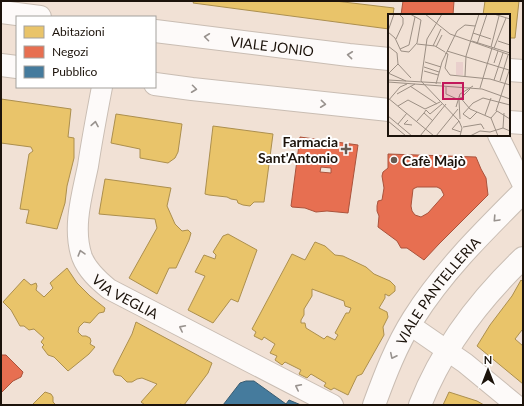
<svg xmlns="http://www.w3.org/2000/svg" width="524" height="406" font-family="Lato,sans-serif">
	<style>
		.homes { fill: #e9c46a; stroke: #ac8f4e; fill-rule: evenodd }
		.shops { fill: #e76f51; stroke: #aa533c; fill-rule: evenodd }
		.public { fill: #457b9d; stroke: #395c71 }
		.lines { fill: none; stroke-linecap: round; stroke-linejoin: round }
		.street-casing { stroke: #c9bdb3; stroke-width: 22 }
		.secondary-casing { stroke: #c9bdb3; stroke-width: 24 }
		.primary-casing { stroke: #c9bdb3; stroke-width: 24 }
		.street { stroke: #fdfaf9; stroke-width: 20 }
		.secondary { stroke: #fdfaf9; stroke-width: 22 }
		.primary { stroke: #fdfaf9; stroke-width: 22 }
		.oneway { stroke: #98928e }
		.poi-dot { fill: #675b52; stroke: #fff; stroke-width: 1.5 }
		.labels { text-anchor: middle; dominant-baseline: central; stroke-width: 4; stroke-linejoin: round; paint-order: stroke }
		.street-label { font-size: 14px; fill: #1c130b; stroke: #fff }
		.poi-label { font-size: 14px; font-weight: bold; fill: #1c130b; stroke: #fff; text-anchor: end }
		.inset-road { fill: none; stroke: #9c8f84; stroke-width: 1 }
		.view { fill: #c2185b; fill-opacity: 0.15; stroke: #c2185b; stroke-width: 2 }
		.inset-edge { fill: none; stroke: #1c130b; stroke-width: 2 }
	</style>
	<rect width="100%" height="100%" fill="#f1e1d5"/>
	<!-- homes -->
	<path class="homes" d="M194,1H335L394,8L393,15H389V29L193,3Z
		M485,1H519L515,38H509V15H483Z
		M1,99L71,109L68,137L74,138V158L67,186L65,203L57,229L26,223L29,210L20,209L29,154L33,151L31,147L1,143Z
		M116,114L182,124L178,152L175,158L168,163L140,158V149L111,143Z
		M213,126L273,134L264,202H254L250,206L243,205L238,203L237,200L231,199L227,197L209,195L205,194Z
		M105,179L171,188L167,206L175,224L182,231L188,230L191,233L189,240L176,268H169L157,294L129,278L157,228L155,219L99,214Z
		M228,234L257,250L238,302L231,299L213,323L188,310L205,276L195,272L204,255L215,259L216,255L213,252L223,236Z
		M315,242L325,246L335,255L343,256L366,267L374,274L390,281L395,286V291L389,296L385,294V298L379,308L387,312L388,317L383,327L384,335L362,374L357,376L348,395L334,388L331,390L324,386L326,383L311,374L307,378L299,374L301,370L285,362L282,365L275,360L277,356L270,353L275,344L264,337L262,340L254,336L256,332L252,329L292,254L305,260ZM312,289L344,301L345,306L351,308L349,313H346L335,333L338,335L335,340L327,336L324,339L306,328L305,323H301V320L304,315V309L312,296Z
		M67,268L77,283L90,296L105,308L104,312L99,313L90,323L84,322L79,327L78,332L82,336H86L90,338L91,341L90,344L95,347L89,354L68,371L54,357L48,355L42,347L44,345L41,342L44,338L34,329L29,330L24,326H20L11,310L3,302L24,279L31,285L36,283L37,286L36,290L44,297L53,288L50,283Z
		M521,280L523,282V331L522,330L515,339L523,346V384L477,346L490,325L512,296Z
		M136,322L212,363L208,373L184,405L180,404L179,405H145L141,402L157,384L142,378L137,379L132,382H127L121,376L115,375L113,371L132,334Z
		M45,392L51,394L53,397V402L56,405H32Z
		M449,392L477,401L484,405H443Z"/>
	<!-- shops -->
	<path class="shops" d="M403,1H454L453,15H401Z
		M300,137L358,145L348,213L327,211L316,212L305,208L292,207L291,206ZM321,167L331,168V173L320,172Z
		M388,154L476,157L481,169L486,178L488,195L439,244L424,260L407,248H401L397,241L378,227L379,216L377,211V206L378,201L382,200L384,188L382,176L383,172L388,168ZM417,187H437L441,189L444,195L428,213L421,217L415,215L412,211L411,206L413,189Z
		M1,355H6L23,372L21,377L13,381L1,393Z"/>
	<!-- public -->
	<path class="public" d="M246,381H254L286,404L289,400L301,405H223L240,383Z"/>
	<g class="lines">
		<defs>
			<g id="street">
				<path id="s1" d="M102,87C97,113 92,139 88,166C82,195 72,228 82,257C87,270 98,280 109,289L333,405"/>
				<path d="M498,135L523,185"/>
				<path d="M410,325L465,363L516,405"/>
			</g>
			<g id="secondary">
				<path id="s2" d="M374,405C385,375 396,346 413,319C443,271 484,231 523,192"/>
				<path d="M420,405C442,349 480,299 523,258"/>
			</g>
			<g id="primary">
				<path d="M1,12L40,17"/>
				<path id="s3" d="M155,31L349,55L389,59"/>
				<path d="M1,65L17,67"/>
				<path d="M509,70L523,71"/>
				<path d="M155,84L192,89L389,110"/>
				<path d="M509,122L523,123"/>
			</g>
		</defs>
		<!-- street casing -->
		<use href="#street" class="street-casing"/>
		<!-- secondary casing -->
		<use href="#secondary" class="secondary-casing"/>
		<!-- primary casing -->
		<use href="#primary" class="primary-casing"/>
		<!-- street -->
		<use href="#street" class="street"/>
		<!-- secondary -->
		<use href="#secondary" class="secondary"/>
		<!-- primary -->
		<use href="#primary" class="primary"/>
	</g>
	<!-- one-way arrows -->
	<defs><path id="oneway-chevron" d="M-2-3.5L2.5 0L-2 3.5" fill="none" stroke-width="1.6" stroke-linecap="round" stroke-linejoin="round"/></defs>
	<g class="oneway">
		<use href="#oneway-chevron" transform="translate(207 37) rotate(-173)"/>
		<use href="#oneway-chevron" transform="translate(350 55) rotate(-174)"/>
		<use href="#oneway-chevron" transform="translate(194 89) rotate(7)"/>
		<use href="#oneway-chevron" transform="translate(323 104) rotate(6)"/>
		<use href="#oneway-chevron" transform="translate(95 124) rotate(-80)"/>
		<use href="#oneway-chevron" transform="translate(496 219) rotate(133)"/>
		<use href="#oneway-chevron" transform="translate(81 253) rotate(-106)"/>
		<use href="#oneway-chevron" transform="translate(182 328) rotate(-153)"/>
		<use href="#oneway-chevron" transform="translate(393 356) rotate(116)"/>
		<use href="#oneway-chevron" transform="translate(298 387) rotate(-153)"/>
	</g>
	<!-- markers -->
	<g class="poi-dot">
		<path d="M344 143h4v4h4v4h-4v4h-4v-4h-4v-4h4z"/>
		<circle cx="394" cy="160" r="4"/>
	</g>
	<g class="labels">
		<!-- street labels -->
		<g class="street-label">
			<text stroke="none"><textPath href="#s3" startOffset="118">VIALE JONIO</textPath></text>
			<text stroke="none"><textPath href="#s2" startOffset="132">VIALE PANTELLERIA</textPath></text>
			<text stroke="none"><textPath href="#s1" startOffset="233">VIA VEGLIA</textPath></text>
		</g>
		<!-- poi labels -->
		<g class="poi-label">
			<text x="338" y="141">Farmacia<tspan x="338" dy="16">Sant'Antonio</tspan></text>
			<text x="402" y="160" text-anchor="start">Cafè Majò</text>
		</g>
	</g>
	<!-- overview -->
	<g transform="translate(388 14)">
		<rect width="122" height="122" fill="#f1e1d5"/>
		<path d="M68,48H75V61H68Z" fill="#e9cfcc"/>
		<path class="inset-road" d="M22,0L33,6M37,0L62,20L122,41M54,0L39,25L33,67L71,107L74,114L72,122M106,0L122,5M0,17L6,0M0,18L7,24L13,37L21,38L29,29L33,6M85,19L103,25M8,25L15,10V4L11,0M84,27L122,39M110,27L122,31M29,30L47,32L57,38M89,30L99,0M0,32L9,39L10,50M45,32L53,15M48,33L54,21M103,33L111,2M106,34L118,4M12,35L21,31L27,3M59,37L121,56M57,39L60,40L57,54L62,61L102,65L122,71M37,48L53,53M106,49L110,37M10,50L23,64M36,53L51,58M36,57L50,61M0,59L18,67M1,59L10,50M77,62L78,42L91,0M0,66L53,69M106,66L115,39M112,67L120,41M0,68L94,75L122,85M48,70L54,48L69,17L77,11L87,12M22,72L49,90M58,73V80L69,85M92,74L104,34M9,80L27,70M71,82L82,95L103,104L110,122M0,84L46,122M0,87L12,73L19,70M10,92L20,86L37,95L52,88M68,93L72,80L85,72M108,97L122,54M89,98L82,105L75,100L85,89L95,84L122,91M36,99L38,96L42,100L54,90M97,101L103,84M0,102L24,122M103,104L109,97L122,105M72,105L71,86L82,75M20,106L16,110L24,111M0,107L18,122M29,107L36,99L45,107M71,107L64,115L73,118M10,110L19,99M75,113L93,110L96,115M115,114L116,99M32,122L58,90M48,122L70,95M82,122L92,117L102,118L115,114L122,117"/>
		<path class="view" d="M55,69H75V85H55Z"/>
		<rect width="122" height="122" class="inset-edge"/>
	</g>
	<!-- border -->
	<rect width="524" height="406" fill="none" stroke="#1c130b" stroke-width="4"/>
	<!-- legend -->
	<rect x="16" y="16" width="140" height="72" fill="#ffffff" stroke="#a4a19d"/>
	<rect x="24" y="26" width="20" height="12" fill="#e9c46a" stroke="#a4a19d"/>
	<text x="52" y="36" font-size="12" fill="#1c130b">Abitazioni</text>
	<rect x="24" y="46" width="20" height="12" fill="#e76f51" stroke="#a4a19d"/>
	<text x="52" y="56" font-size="12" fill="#1c130b">Negozi</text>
	<rect x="24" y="66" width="20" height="12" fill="#457b9d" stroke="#a4a19d"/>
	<text x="52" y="76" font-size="12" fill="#1c130b">Pubblico</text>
	<!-- north arrow -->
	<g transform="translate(488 370)" stroke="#ffffff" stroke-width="3" paint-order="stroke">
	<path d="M0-3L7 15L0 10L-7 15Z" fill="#1c130b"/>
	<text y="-6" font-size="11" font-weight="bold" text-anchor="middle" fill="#1c130b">N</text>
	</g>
</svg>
